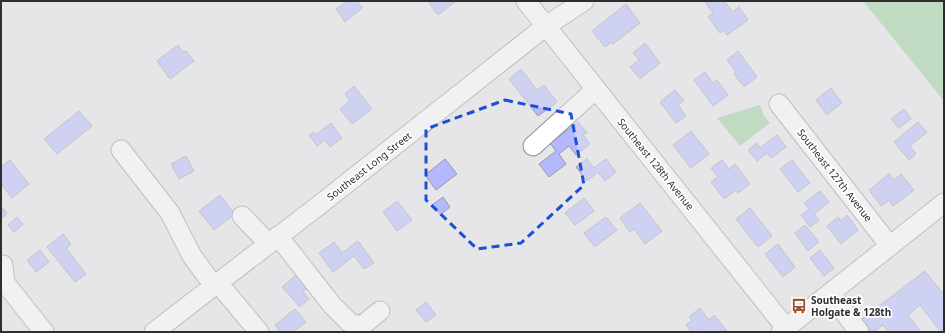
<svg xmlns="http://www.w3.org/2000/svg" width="945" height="333" font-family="'Noto Sans',sans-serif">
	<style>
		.green { fill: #94cc95 }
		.building { fill: #b4b9ff; stroke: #9c9c9d }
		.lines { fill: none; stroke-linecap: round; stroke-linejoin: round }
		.minor-casing { stroke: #919192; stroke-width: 21 }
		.minor { stroke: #fff; stroke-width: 19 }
		.marked { fill: none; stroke: #1d4ed8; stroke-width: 3; stroke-dasharray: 8 5; stroke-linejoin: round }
		.labels { text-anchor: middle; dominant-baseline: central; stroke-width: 3.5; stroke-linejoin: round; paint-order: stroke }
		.street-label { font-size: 10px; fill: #2e2e2f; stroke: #fff }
		.poi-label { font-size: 10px; font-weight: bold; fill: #2e2e2f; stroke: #fff; text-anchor: start }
	</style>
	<rect width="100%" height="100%" fill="#e6e6e8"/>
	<!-- green -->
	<path class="green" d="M863,1H944V101Z
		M760,105L764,116L770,123L740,146L717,118Z"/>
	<!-- building -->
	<path class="building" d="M347,1H357L362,8L345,22L336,9Z
		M431,1H456L438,15L429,3Z
		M706,1H724L733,12L739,7L748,20L727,35L724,30L720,33L708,17L713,13L705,2Z
		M626,4L640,23L613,44L612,42L605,47L592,31Z
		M645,43L660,63L640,79L630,67L639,60L633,53Z
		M178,45L183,52L186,51L194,61L170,79L157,61Z
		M738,51L757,77L744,87L734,74L736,72L727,60Z
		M521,69L537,90L544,85L557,102L538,116L509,79Z
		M705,72L713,83L717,80L728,95L713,106L694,80Z
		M354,86L372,109L352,124L340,109L350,101L345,94Z
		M831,88L842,103L827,115L816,100Z
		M675,90L684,100L678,105L686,116L676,123L660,102Z
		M904,109L911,119L899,128L891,119Z
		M79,111L92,126L57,154L44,139Z
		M578,122L587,133L583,135L590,144L576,155L569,146L559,154L566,164L549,177L539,164L556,151L550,143Z
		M918,122L927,132L910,146L916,154L909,160L894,142Z
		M331,123L342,138L330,147L325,140L317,146L309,135L313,132L315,135Z
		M691,131L709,154L691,168L673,145Z
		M777,135L786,147L771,158L767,153L757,161L748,150L757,143L760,148Z
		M186,156L194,171L179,179L171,164Z
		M445,159L457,174L436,190L425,175Z
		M587,159L594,168L606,159L616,172L605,181L598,172L587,181L576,167Z
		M10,160L29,184L12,198L1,184V167Z
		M722,160L729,169L735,164L750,184L738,193L736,190L724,199L711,182L718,177L711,168Z
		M792,160L810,183L798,192L780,169Z
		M889,174L894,180L901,174L914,190L893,206L889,200L881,206L869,190Z
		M820,191L829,202L814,214L819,221L810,227L801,215L809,209L804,203Z
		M220,195L235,214L214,230L199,211Z
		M443,197L450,207L440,215L432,205Z
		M584,198L594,211L575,225L565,213Z
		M397,201L412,220L397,231L383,212Z
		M640,203L662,231L645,244L634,229L630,232L620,218Z
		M1,206L7,214L1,218Z
		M750,208L772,236L758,247L736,219Z
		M847,215L858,230L841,244L827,226L838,217L841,221Z
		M17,217L23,224L14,232L8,225Z
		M606,217L617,230L595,247L584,233Z
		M805,225L819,242L808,251L795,233Z
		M63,234L71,244L66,248L86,274L75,282L47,247Z
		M358,241L374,263L364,269L354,256L333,272L319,253L334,242L342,253Z
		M778,244L795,267L783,277L765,254Z
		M40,250L49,262L36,272L27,260Z
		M820,250L834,268L824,276L810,258Z
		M925,271L944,295V332H941L920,305L908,315L921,332H889L883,325L874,332H872L862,319Z
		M296,275L307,288L303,292L309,299L300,307L282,287Z
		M426,302L436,315L426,322L416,310Z
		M700,308L709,320L714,315L727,331L701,332L699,329L695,332H692L686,325L692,320L689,317Z
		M295,309L306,322L293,332H280L275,325Z"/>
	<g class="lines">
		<defs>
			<path id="minor" d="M526,1L786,328
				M779,104L890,246
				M533,146L596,89
				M121,150L170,213L192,256L214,286
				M242,216L269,244
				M278,236L332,305L349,322L359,326L364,324L380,311
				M3,265L5,283L44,332
				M218,283L259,332
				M830,293L859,332
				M154,332L318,206L546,26L584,1
				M781,332L944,203"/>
		</defs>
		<!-- minor casing -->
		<use href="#minor" class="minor-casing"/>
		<!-- minor -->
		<use href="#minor" class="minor"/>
	</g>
	<!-- marked area -->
	<path d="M0 0H945V333H0ZM505,100L571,114L584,185L521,243L477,249L426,200V129Z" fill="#e6e6e8" fill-opacity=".55" fill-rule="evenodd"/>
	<path class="marked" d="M505,100L571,114L584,185L521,243L477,249L426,200V129Z"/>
	<!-- icons -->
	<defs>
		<symbol id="bus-bare" viewBox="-9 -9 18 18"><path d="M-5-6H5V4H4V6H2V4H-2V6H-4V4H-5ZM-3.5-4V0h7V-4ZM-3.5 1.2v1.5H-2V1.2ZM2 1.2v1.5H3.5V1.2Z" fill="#9b552c" stroke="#fff" stroke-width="2.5" paint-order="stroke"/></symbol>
	</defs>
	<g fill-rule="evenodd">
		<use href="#bus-bare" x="788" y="295" width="22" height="22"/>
	</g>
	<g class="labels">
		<!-- street labels -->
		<g class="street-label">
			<text transform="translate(656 164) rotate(51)">Southeast 128th Avenue</text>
			<text transform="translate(369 166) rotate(-38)">Southeast Long Street</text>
			<text transform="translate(835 175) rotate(52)">Southeast 127th Avenue</text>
		</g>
		<!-- poi labels -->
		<g class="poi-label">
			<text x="811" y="300">Southeast<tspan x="811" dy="12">Holgate &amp; 128th</tspan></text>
		</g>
	</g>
	<!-- border -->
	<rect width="945" height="333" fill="none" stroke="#2e2e2f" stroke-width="4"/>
</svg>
